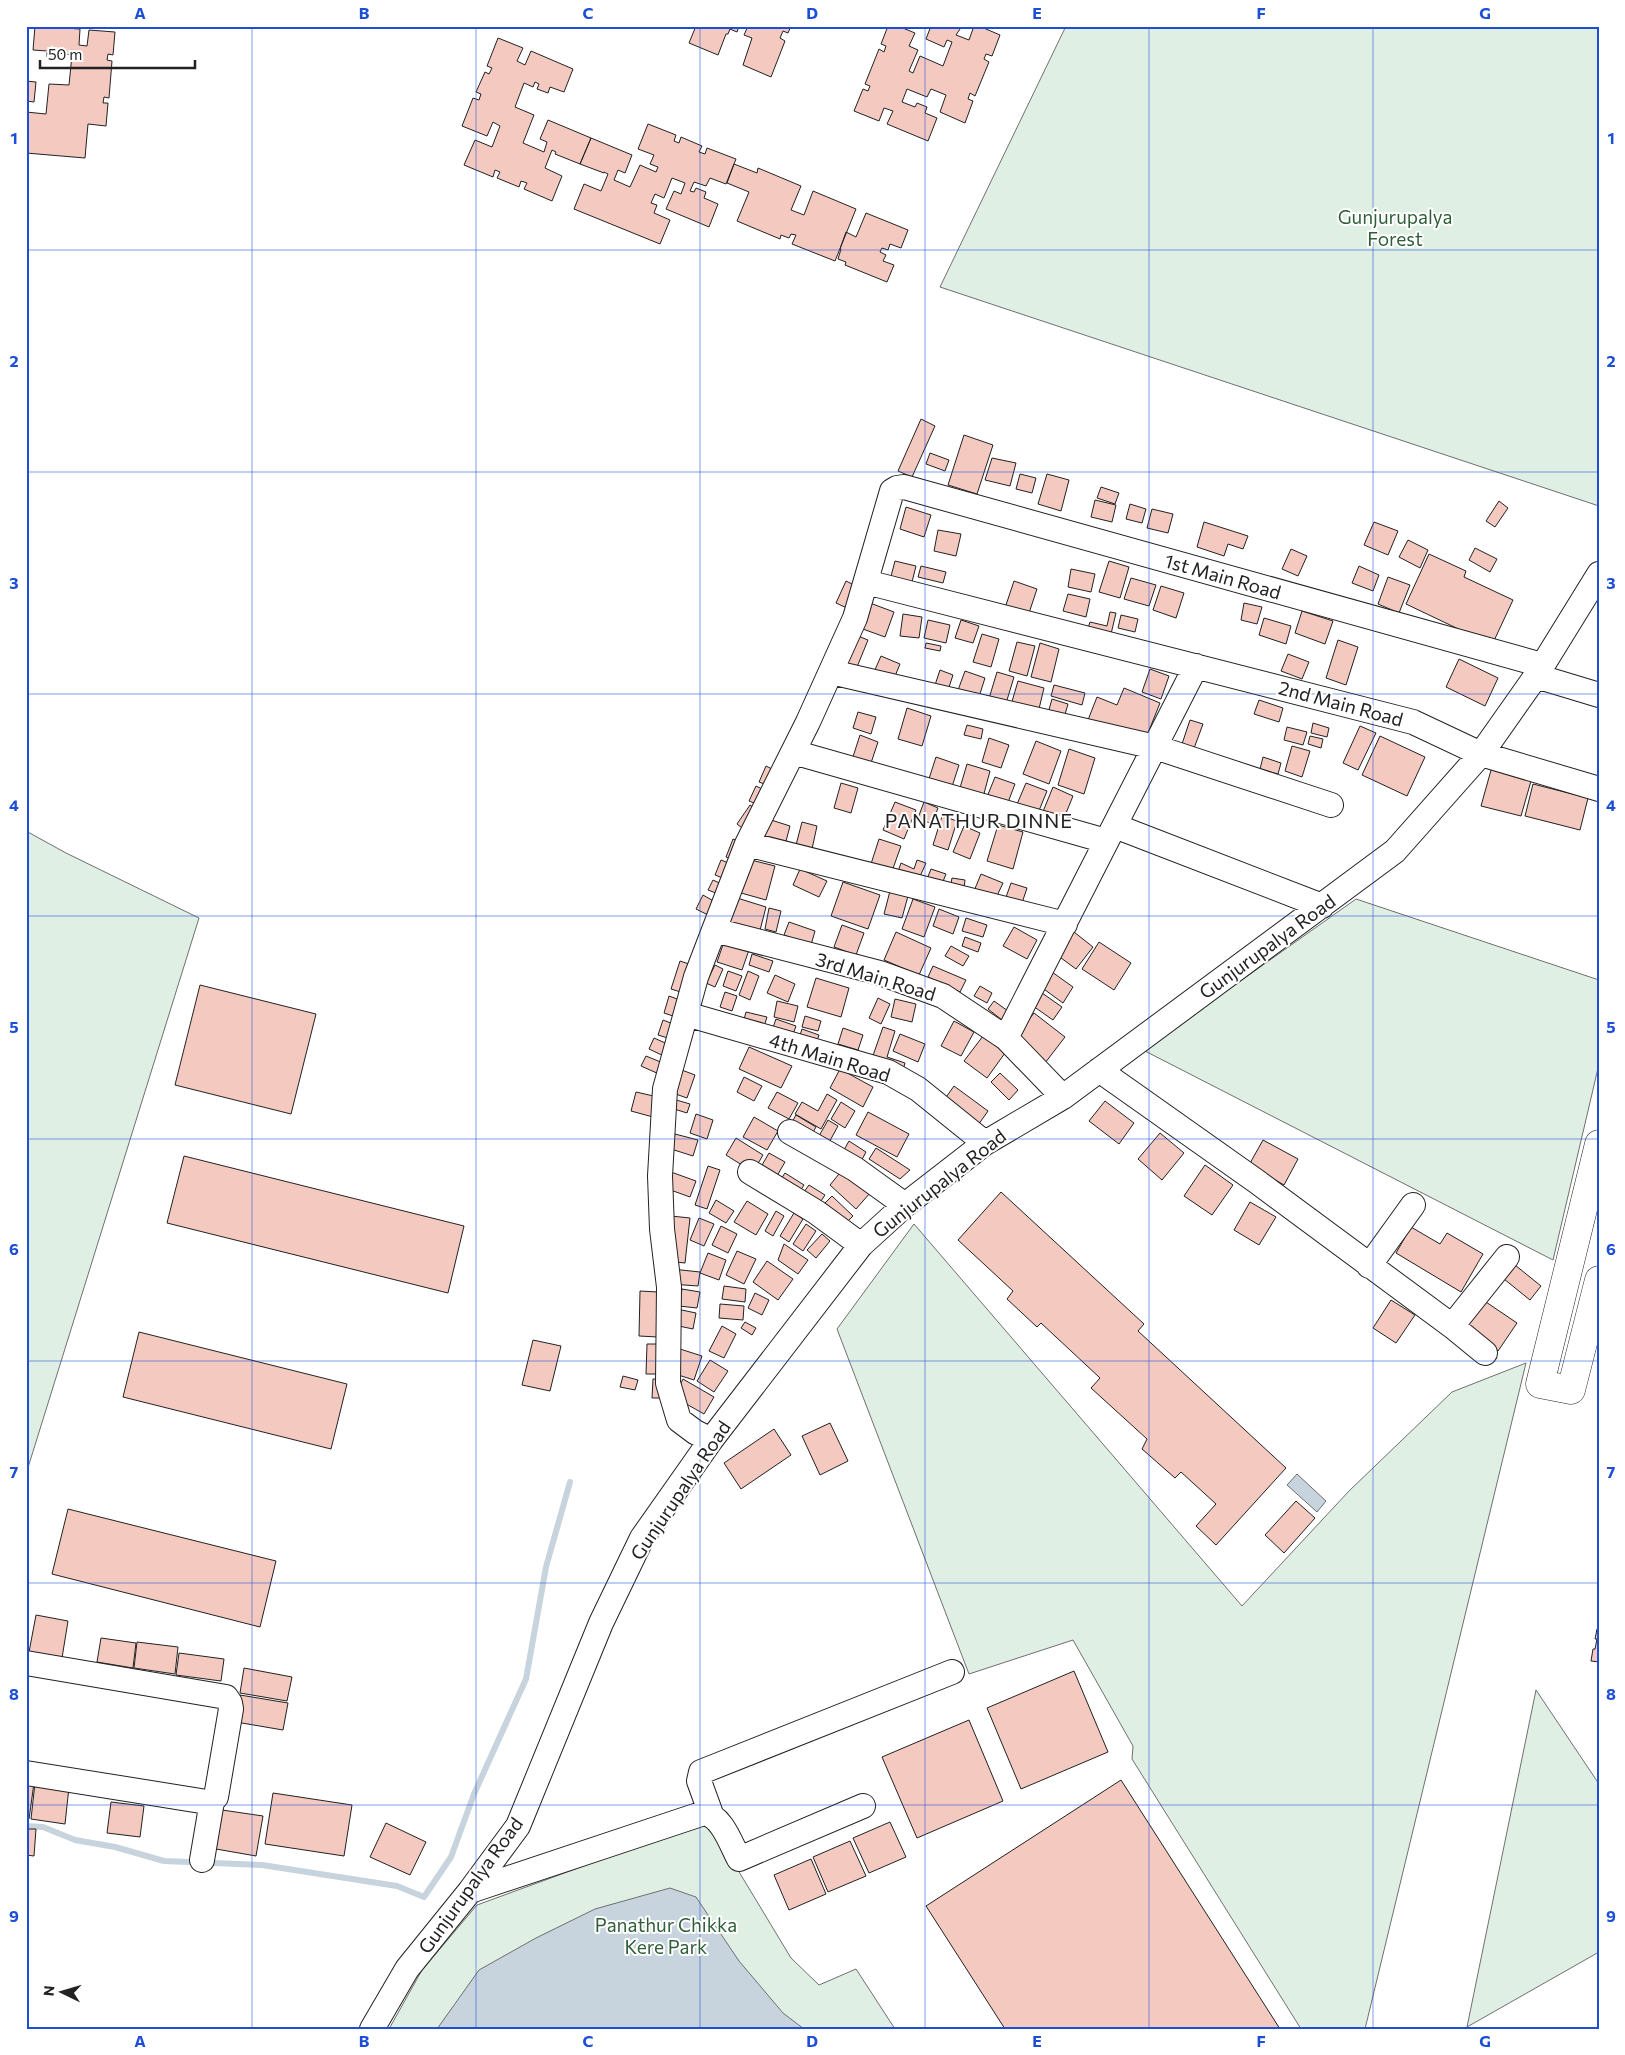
<svg xmlns="http://www.w3.org/2000/svg" width="1625" height="2055" font-family="Commissioner,sans-serif">
	<style>
		.green { fill: #e0efe3; stroke: #6f6f6f }
		.water { fill: #c7d3dd; stroke: #6f6f6f }
		.lines { fill: none; stroke-linecap: round; stroke-linejoin: round }
		.stream { stroke: #c7d3dd; stroke-width: 6 }
		.building { fill: #f3c9c0; stroke: #222 }
		.minor-casing { stroke: #222; stroke-width: 26 }
		.major-casing { stroke: #222; stroke-width: 29 }
		.minor { stroke: #fff; stroke-width: 24 }
		.major { stroke: #fff; stroke-width: 28 }
		.grid { fill: none; stroke: #1d4ed8; stroke-width: 1; stroke-opacity: 0.55 }
		.labels { text-anchor: middle; dominant-baseline: central; stroke-width: 4; stroke-linejoin: round; paint-order: stroke }
		.park-label { font-size: 19px; fill: #2f5e38; stroke: #fff }
		.street-label { font-size: 19px; fill: #222; stroke: #fff }
		.neighbourhood-label { font-size: 20px; letter-spacing: 1px; fill: #222; stroke: #fff }
		.neatline { fill: none; stroke: #1d4ed8; stroke-width: 2 }
		.grid-label { font-size: 16px; text-anchor: middle; font-weight: bold; fill: #1d4ed8 }
	</style>
	<rect width="100%" height="100%" fill="#fff"/>
	<!-- green -->
	<path class="green" d="M1066,26H1599V506L940,287Z
		M26,831L66,853L199,918L26,1474Z
		M1356,899L1599,980V1064L1553,1260L1143,1050Z
		M914,1224L1242,1606L1349,1491L1452,1392L1526,1363L1365,2029H1301L1132,1759L1133,1746L1073,1640L969,1674L837,1329Z
		M1536,1690L1599,1784V1952L1467,2027Z
		M693,1826L712,1827L791,1958L819,1985L856,1969L895,2029H389L422,1970L477,1905Z"/>
	<!-- water -->
	<path class="water" d="M1297,1474L1326,1501L1317,1512L1287,1485Z
		M670,1888L696,1897L739,1961L783,2013L804,2029H437L479,1970L536,1938L595,1909Z"/>
	<g class="lines">
		<!-- stream -->
		<path class="stream" d="M26,1826L43,1827L75,1840L115,1847L164,1861L262,1865L397,1886L424,1897L451,1857L474,1794L526,1679L546,1567L570,1482"/>
	</g>
	<!-- building -->
	<path class="building" d="M35,26L80,29L79,45L87,46L89,30L115,32L113,55L108,54L107,60L112,61L109,98L104,97L103,103H108L106,126L88,124L85,158L26,153V112L46,114L49,84L69,85L72,55L58,53L57,58L47,57V51L33,50Z
		M696,26H739L737,32L730,29L728,34H726L718,55L689,43Z
		M748,26H791L788,33L783,31L780,38L785,41L771,77L743,65L752,38L744,35Z
		M888,26H898L915,33L909,46L918,50L909,71L913,73L920,56L943,66L952,42L947,40L944,47L926,39L931,26H962L956,35L969,40L974,26H979L1000,35L992,56L986,54L984,59L989,62L975,96L970,93L968,99L973,101L965,123L940,112L946,95L931,89L927,97L907,89L902,102L915,107L917,103L927,107L925,113L937,118L928,141L887,124L893,111L884,108L879,121L854,111L863,89L868,91L870,86L865,84L879,49L884,52L886,46L881,44Z
		M498,38L523,48L517,61L525,65L531,51L573,69L564,92L550,87L548,93L537,89L539,84L535,82L533,87L524,83L515,107L534,115L523,143L544,152L547,142L540,139L548,120L591,138L580,164L555,154L556,152L552,150L545,168L562,176L552,201L524,189L527,183L521,181L519,187L497,178L500,172L495,170L493,177L464,165L475,140L492,147L500,126L493,122L487,136L462,126L473,98L479,100L481,94L476,92L485,72L489,74L492,68L487,66Z
		M26,81L36,82L34,102L26,101Z
		M648,124L676,135L674,141L679,143L681,137L702,146L699,152L705,154L707,148L736,159L726,184L710,178L706,186L694,182L690,191L694,192L696,188L706,192L704,198L718,204L709,227L666,209L674,191L681,194L685,183L672,178L664,198L655,194L651,203L657,205L654,213L670,220L660,244L574,209L584,184L601,191L608,174L604,172V173L580,164L591,138L632,155L625,173L618,170L614,180L630,187L640,165L656,172L658,167L650,164L654,155L638,149Z
		M734,164L757,173L758,168L801,186L791,210L804,215L813,191L856,209L835,261L792,244L796,235L791,234L789,238L781,235L780,239L737,221L749,192L727,183Z
		M866,213L908,230L901,248L890,244L888,250L882,248L880,252L886,255L883,261L894,265L887,282L845,265L846,262L838,259L841,249H840L846,232L856,237Z
		M921,419L935,426L912,477L898,471Z
		M964,435L993,445L977,494L948,485Z
		M930,453L949,460L945,471L926,464Z
		M992,458L1016,463L1010,486L985,480Z
		M1020,474L1036,478L1032,493L1016,489Z
		M1047,474L1069,480L1061,511L1038,504Z
		M1101,487L1119,493L1115,504L1097,498Z
		M1095,500L1116,505L1112,522L1091,517Z
		M1499,501L1508,508L1495,527L1486,521Z
		M1130,504L1146,509L1142,523L1126,519Z
		M906,507L931,515L924,537L900,529Z
		M1152,509L1173,514L1168,533L1147,528Z
		M1204,522L1248,536L1243,549L1228,544L1224,556L1197,547Z
		M1374,522L1398,531L1388,555L1364,545Z
		M938,530L961,534L956,556L934,551Z
		M1408,540L1428,550L1420,568L1399,557Z
		M1475,548L1497,559L1490,572L1469,560Z
		M1291,549L1307,556L1298,576L1282,569Z
		M1429,554L1466,571L1464,577L1513,600L1492,645L1406,604Z
		M895,561L916,566L911,586L890,580Z
		M1109,561L1129,567L1120,598L1099,592Z
		M921,566L946,572L943,583L918,577Z
		M1359,566L1379,575L1373,591L1352,583Z
		M1071,569L1095,574L1091,592L1068,587Z
		M1388,577L1410,585L1399,613L1378,604Z
		M1131,578L1156,585L1149,606L1124,599Z
		M846,581L860,588L849,609L836,603Z
		M1014,581L1037,589L1028,616L1005,608Z
		M1161,586L1184,593L1176,618L1153,610Z
		M1068,594L1090,599L1086,617L1063,611Z
		M870,603L894,612L885,637L860,628Z
		M1244,603L1262,607L1257,624L1241,620Z
		M1302,611L1333,621L1325,644L1295,633Z
		M1110,612L1116,613L1111,634L1088,628L1090,622L1107,626Z
		M903,614L922,617L919,638L900,636Z
		M1121,615L1138,619L1135,632L1118,628Z
		M1264,618L1291,626L1286,644L1259,635Z
		M928,620L950,625L946,643L924,638Z
		M961,620L979,626L973,643L955,638Z
		M853,634L868,640L857,667L842,660Z
		M982,634L999,639L991,667L973,662Z
		M1338,640L1358,647L1346,685L1326,678Z
		M1017,642L1035,646L1027,676L1009,671Z
		M926,643L941,646L940,651L925,648Z
		M1040,643L1059,649L1051,682L1031,677Z
		M1288,654L1309,662L1302,679L1281,671Z
		M881,656L900,664L893,681L874,672Z
		M1459,659L1498,678L1485,706L1446,687Z
		M1150,669L1169,676L1161,699L1142,692Z
		M940,670L953,675L947,693L934,688Z
		M965,671L985,678L978,700L957,693Z
		M997,672L1014,677L1004,710L987,705Z
		M1018,681L1044,688L1038,713L1011,705Z
		M1054,685L1085,693L1082,705L1051,696Z
		M1124,688L1160,703L1144,743L1088,720L1097,697L1117,705Z
		M1052,699L1068,704L1062,725L1046,720Z
		M1259,700L1283,708L1279,722L1254,714Z
		M907,708L931,716L922,746L898,739Z
		M858,712L876,717L871,734L853,728Z
		M1190,720L1203,724L1193,751L1181,747Z
		M1313,723L1329,728L1327,737L1311,733Z
		M967,725L983,729L981,739L964,735Z
		M1360,726L1376,733L1358,770L1343,763Z
		M1287,727L1307,732L1303,745L1284,740Z
		M860,735L878,742L868,772L850,766Z
		M1310,736L1323,739L1321,748L1308,744Z
		M1380,736L1425,757L1407,796L1362,775Z
		M989,738L1009,745L1001,768L982,762Z
		M1036,741L1061,751L1049,784L1023,774Z
		M1292,746L1310,751L1302,777L1285,771Z
		M1069,749L1095,758L1084,794L1058,785Z
		M936,757L959,765L949,796L926,788Z
		M1263,757L1281,763L1278,774L1260,769Z
		M1493,763L1533,774L1521,816L1481,806Z
		M967,764L990,771L981,805L957,798Z
		M766,766L774,770L767,785L759,782Z
		M995,777L1015,784L1007,805L987,797Z
		M841,783L858,788L851,813L834,808Z
		M1026,783L1047,791L1036,818L1015,809Z
		M1533,784L1588,798L1580,830L1525,816Z
		M756,786L766,791L759,805L749,801Z
		M1053,787L1073,796L1062,823L1042,814Z
		M895,802L916,810L904,839L883,830Z
		M924,802L938,808L932,824L918,818Z
		M750,805L759,811L746,831L737,824Z
		M942,816L957,821L948,850L933,845Z
		M768,819L790,826L785,845L763,838Z
		M802,822L817,826L812,849L796,845Z
		M998,825L1023,832L1013,869L987,861Z
		M964,826L980,833L970,859L953,852Z
		M733,839L740,842L733,860L726,857Z
		M879,839L901,846L891,874L870,867Z
		M743,858L775,866L766,900L734,891Z
		M721,860L731,864L725,879L715,875Z
		M917,860L926,863L918,881L897,874L901,863L914,869Z
		M800,869L827,881L819,897L793,885Z
		M931,869L946,874L942,884L927,879Z
		M981,874L1003,883L995,900L974,891Z
		M952,878L965,880L963,896L949,894Z
		M713,880L726,886L721,895L708,890Z
		M843,882L880,895L868,929L831,916Z
		M1011,883L1027,888L1021,906L1005,900Z
		M890,891L908,896L902,918L884,914Z
		M703,895L717,903L710,916L696,909Z
		M734,897L766,907L758,938L725,928Z
		M913,899L935,907L924,937L902,929Z
		M769,908L781,911L776,932L765,929Z
		M939,909L959,917L953,934L933,926Z
		M966,918L987,925L983,937L962,931Z
		M789,922L815,931L811,945L784,935Z
		M842,925L864,933L856,955L834,947Z
		M1014,927L1037,940L1027,959L1003,946Z
		M896,932L931,948L919,975L884,960Z
		M1074,932L1093,947L1076,969L1057,955Z
		M965,937L981,943L978,952L962,946Z
		M725,939L750,947L742,970L717,962Z
		M1099,942L1131,963L1114,990L1082,969Z
		M951,946L969,956L963,966L945,956Z
		M752,954L773,961L769,972L749,965Z
		M680,961L695,966L687,994L671,989Z
		M715,965L723,969L715,987L706,983Z
		M933,966L966,980L960,992L928,977Z
		M728,971L742,976L736,991L723,986Z
		M748,971L759,976L750,1000L739,995Z
		M1052,972L1073,987L1063,1003L1041,987Z
		M775,975L795,984L788,1002L767,993Z
		M816,978L849,988L841,1017L807,1007Z
		M200,985L316,1014L291,1114L175,1085Z
		M980,986L992,993L987,1003L974,996Z
		M725,992L737,996L732,1011L720,1007Z
		M1042,993L1062,1007L1053,1020L1033,1006Z
		M669,996L688,1003L682,1019L664,1013Z
		M878,998L890,1004L881,1024L869,1018Z
		M895,999L916,1004L912,1022L891,1017Z
		M777,1001L798,1006L794,1022L774,1017Z
		M994,1001L1008,1011L1002,1020L988,1009Z
		M746,1012L767,1017L762,1033L742,1027Z
		M1034,1013L1065,1037L1045,1063L1014,1039Z
		M805,1016L821,1021L818,1031L802,1027Z
		M776,1019L796,1026L790,1043L770,1036Z
		M663,1020L676,1025L671,1039L658,1035Z
		M954,1021L974,1032L961,1056L941,1046Z
		M883,1027L895,1031L887,1057L905,1063L902,1074L870,1064Z
		M843,1028L863,1035L858,1050L838,1044Z
		M802,1029L819,1035L814,1050L797,1044Z
		M900,1034L925,1044L918,1062L893,1051Z
		M983,1036L1005,1053L987,1078L964,1061Z
		M654,1038L672,1046L666,1057L649,1049Z
		M749,1047L792,1066L781,1088L739,1069Z
		M646,1056L663,1063L659,1074L641,1066Z
		M679,1069L695,1075L687,1098L670,1092Z
		M840,1069L873,1087L863,1107L830,1088Z
		M1000,1073L1018,1090L1009,1100L991,1082Z
		M744,1077L762,1086L754,1101L737,1092Z
		M954,1086L988,1111L976,1128L942,1103Z
		M636,1092L658,1097L653,1117L631,1111Z
		M777,1092L798,1103L789,1119L768,1108Z
		M827,1094L837,1100L821,1129L795,1114L802,1102L818,1111Z
		M673,1099L690,1104L687,1113L671,1108Z
		M1105,1101L1134,1123L1119,1144L1089,1121Z
		M841,1102L855,1111L845,1128L831,1119Z
		M868,1112L909,1134L897,1157L856,1135Z
		M696,1114L713,1120L707,1139L690,1133Z
		M796,1115L816,1127L808,1141L788,1129Z
		M754,1117L778,1131L767,1150L743,1137Z
		M828,1120L838,1126L826,1148L815,1143Z
		M1160,1133L1184,1153L1162,1180L1138,1159Z
		M675,1134L698,1140L693,1156L671,1149Z
		M736,1138L763,1155L753,1172L726,1155Z
		M1263,1140L1298,1159L1284,1185L1249,1165Z
		M849,1141L866,1152L858,1167L840,1157Z
		M876,1148L910,1170L900,1179L869,1159Z
		M769,1153L785,1162L774,1181L758,1172Z
		M184,1156L464,1226L448,1293L167,1223Z
		M1205,1165L1233,1185L1212,1215L1184,1196Z
		M708,1166L720,1170L707,1209L695,1205Z
		M843,1169L870,1193L856,1209L830,1185Z
		M671,1172L696,1181L690,1197L665,1188Z
		M785,1173L804,1185L796,1197L777,1185Z
		M809,1185L825,1195L815,1210L798,1200Z
		M1001,1192L1144,1324L1138,1331L1286,1468L1216,1545L1196,1526L1216,1504L1181,1472L1175,1478L1142,1449L1147,1439L1091,1388L1100,1378L1041,1323L1037,1327L1007,1299L1013,1291L958,1240Z
		M832,1196L853,1216L840,1229L819,1209Z
		M716,1200L734,1211L726,1223L709,1213Z
		M747,1201L768,1214L756,1235L734,1222Z
		M1250,1202L1276,1217L1259,1245L1234,1230Z
		M776,1211L784,1216L773,1236L765,1231Z
		M794,1213L803,1219L789,1242L780,1236Z
		M671,1216L690,1218L685,1263L666,1261Z
		M699,1218L714,1224L704,1246L690,1240Z
		M806,1224L816,1231L803,1251L793,1244Z
		M721,1226L737,1234L728,1253L712,1245Z
		M1411,1227L1440,1244L1447,1233L1483,1254L1461,1292L1396,1253Z
		M822,1234L830,1241L816,1258L807,1250Z
		M784,1244L808,1260L798,1274L778,1260Z
		M737,1251L756,1259L744,1284L726,1275Z
		M708,1253L726,1260L719,1280L700,1273Z
		M767,1261L793,1279L778,1300L753,1282Z
		M1515,1265L1541,1286L1530,1300L1504,1279Z
		M672,1269L700,1272L698,1286L671,1284Z
		M724,1286L746,1289L745,1302L722,1299Z
		M682,1289L700,1292L697,1308L679,1306Z
		M640,1291L658,1292V1337L639,1336Z
		M755,1293L769,1300L762,1315L748,1308Z
		M1391,1300L1415,1315L1396,1343L1373,1328Z
		M1483,1300L1517,1323L1498,1351L1465,1328Z
		M720,1304L744,1306L743,1320L719,1318Z
		M677,1309L696,1313L693,1329L674,1325Z
		M745,1322L756,1328L752,1335L741,1328Z
		M722,1326L736,1334L724,1358L709,1351Z
		M139,1332L347,1384L331,1449L123,1397Z
		M533,1340L561,1346L550,1391L522,1385Z
		M647,1344H660V1374H646Z
		M680,1349L702,1356L694,1380L672,1373Z
		M710,1360L728,1371L714,1392L697,1381Z
		M623,1376L638,1380L635,1390L620,1387Z
		M653,1379H665L664,1398H652Z
		M683,1379L714,1397L704,1414L674,1397Z
		M830,1423L848,1461L820,1475L802,1436Z
		M774,1429L791,1455L741,1489L724,1463Z
		M1296,1501L1315,1518L1284,1553L1265,1535Z
		M68,1509L276,1561L260,1627L52,1574Z
		M36,1615L68,1621L62,1658L29,1652Z
		M1597,1629L1599,1630V1662L1591,1661L1593,1649H1595L1597,1639H1595Z
		M101,1638L136,1643L133,1668L97,1662Z
		M137,1642L178,1647L175,1674L134,1668Z
		M179,1653L224,1659L221,1681L176,1675Z
		M244,1668L292,1677L287,1701L240,1693Z
		M1074,1671L1108,1752L1021,1789L987,1708Z
		M240,1695L288,1703L283,1730L236,1722Z
		M969,1720L1003,1801L917,1838L882,1757Z
		M1121,1780L1280,2029H1005L926,1906Z
		M26,1782L34,1783L29,1819L26,1818Z
		M35,1783L69,1787L65,1824L31,1819Z
		M273,1793L352,1805L344,1856L265,1844Z
		M111,1802L144,1806L140,1837L107,1833Z
		M222,1810L263,1816L256,1856L216,1849Z
		M890,1822L906,1857L869,1873L853,1838Z
		M386,1823L426,1842L410,1875L370,1857Z
		M26,1829H36L34,1856L26,1855Z
		M850,1841L866,1876L828,1892L813,1857Z
		M811,1859L826,1894L789,1910L774,1875Z"/>
	<g class="lines">
		<defs>
			<path id="minor" d="M866,582L1413,722L1481,754L1599,789
				M831,672L1155,747L1331,805
				M1536,676L1599,695
				M793,752L1106,841
				M1115,826L1322,906
				M747,844L1065,924
				M714,930L880,973L943,996L1006,1038L1063,1097
				M686,1014L888,1072L918,1089L985,1143
				M1006,1038L1196,666
				M1099,1070L1256,1181L1452,1326L1485,1353
				M790,1132L855,1169L905,1205
				M750,1172L816,1212L861,1245
				M1369,1266L1413,1205
				M1452,1326L1507,1257
				M711,1440L695,1432L679,1420L668,1383L669,1287L662,1229L660,1176L665,1089L696,977L747,844L808,722L855,618L892,491L897,488L904,487L1542,665
				M26,1663L226,1697L230,1703L231,1709L216,1797L212,1801L202,1860
				M26,1773L207,1802L212,1801
				M711,1814L699,1781L701,1772L952,1672
				M470,1891L704,1813C722,1816 731,1844 739,1859L863,1806
				M372,2029L407,1969L470,1891L518,1826L601,1623L642,1538L711,1440L861,1245L905,1205L985,1143L1063,1097L1395,851L1481,754L1536,676L1599,574"/>
			<path id="major" d="M1599,1144L1540,1384L1571,1390L1599,1280"/>
		</defs>
		<!-- minor casing -->
		<use href="#minor" class="minor-casing"/>
		<!-- major casing -->
		<use href="#major" class="major-casing"/>
		<!-- minor -->
		<use href="#minor" class="minor"/>
		<!-- major -->
		<use href="#major" class="major"/>
	</g>
	<!-- grid -->
	<path class="grid" d="M252,26V2029M476,26V2029M700,26V2029M925,26V2029M1149,26V2029M1373,26V2029M26,250H1599M26,472H1599M26,694H1599M26,916H1599M26,1139H1599M26,1361H1599M26,1583H1599M26,1805H1599"/>
	<g class="labels">
		<!-- park labels -->
		<g class="park-label">
			<text x="1395" y="216">Gunjurupalya<tspan x="1395" dy="22">Forest</tspan></text>
			<text x="666" y="1924">Panathur Chikka<tspan x="666" dy="22">Kere Park</tspan></text>
		</g>
		<!-- street labels -->
		<g class="street-label">
			<text transform="translate(1223 576) rotate(16)">1st Main Road</text>
			<text transform="translate(1341 703) rotate(15)">2nd Main Road</text>
			<text transform="translate(1267 946) rotate(-36)">Gunjurupalya Road</text>
			<text transform="translate(876 976) rotate(17)">3rd Main Road</text>
			<text transform="translate(830 1057) rotate(17)">4th Main Road</text>
			<text transform="translate(939 1183) rotate(-38)">Gunjurupalya Road</text>
			<text transform="translate(680 1490) rotate(-56)">Gunjurupalya Road</text>
			<text transform="translate(470 1885) rotate(-54)">Gunjurupalya Road</text>
		</g>
		<!-- neighbourhood labels -->
		<g class="neighbourhood-label">
			<text x="979" y="820">PANATHUR DINNE</text>
		</g>
	</g>
	<!-- border -->
	<rect width="1625" height="2055" fill="none" stroke="#ffffff" stroke-width="55"/>
	<!-- north arrow -->
	<g transform="translate(62 1992) rotate(275)" stroke="#ffffff" stroke-width="4" paint-order="stroke">
	<path d="M0-4L9 19L0 12L-9 19Z" fill="#222222"/>
	<text y="-8" font-size="14" font-weight="bold" text-anchor="middle" fill="#222222">N</text>
	</g>
	<!-- scale -->
	<path d="M40 60v8h155v-8" fill="none" stroke="#222222" stroke-width="2.5"/>
	<text x="48" y="60" font-size="15" fill="#222222" stroke="#ffffff" stroke-width="4" paint-order="stroke">50 m</text>
	<rect x="28" y="28" width="1570" height="2000" class="neatline"/>
	<g class="grid-label">
		<text x="140" y="19">A</text>
		<text x="364" y="19">B</text>
		<text x="588" y="19">C</text>
		<text x="812" y="19">D</text>
		<text x="1037" y="19">E</text>
		<text x="1261" y="19">F</text>
		<text x="1485" y="19">G</text>
		<text x="14" y="144">1</text>
		<text x="1611" y="144">1</text>
		<text x="14" y="367">2</text>
		<text x="1611" y="367">2</text>
		<text x="14" y="589">3</text>
		<text x="1611" y="589">3</text>
		<text x="14" y="811">4</text>
		<text x="1611" y="811">4</text>
		<text x="14" y="1033">5</text>
		<text x="1611" y="1033">5</text>
		<text x="14" y="1255">6</text>
		<text x="1611" y="1255">6</text>
		<text x="14" y="1478">7</text>
		<text x="1611" y="1478">7</text>
		<text x="14" y="1700">8</text>
		<text x="1611" y="1700">8</text>
		<text x="14" y="1922">9</text>
		<text x="1611" y="1922">9</text>
		<text x="140" y="2047">A</text>
		<text x="364" y="2047">B</text>
		<text x="588" y="2047">C</text>
		<text x="812" y="2047">D</text>
		<text x="1037" y="2047">E</text>
		<text x="1261" y="2047">F</text>
		<text x="1485" y="2047">G</text>
	</g>
</svg>
